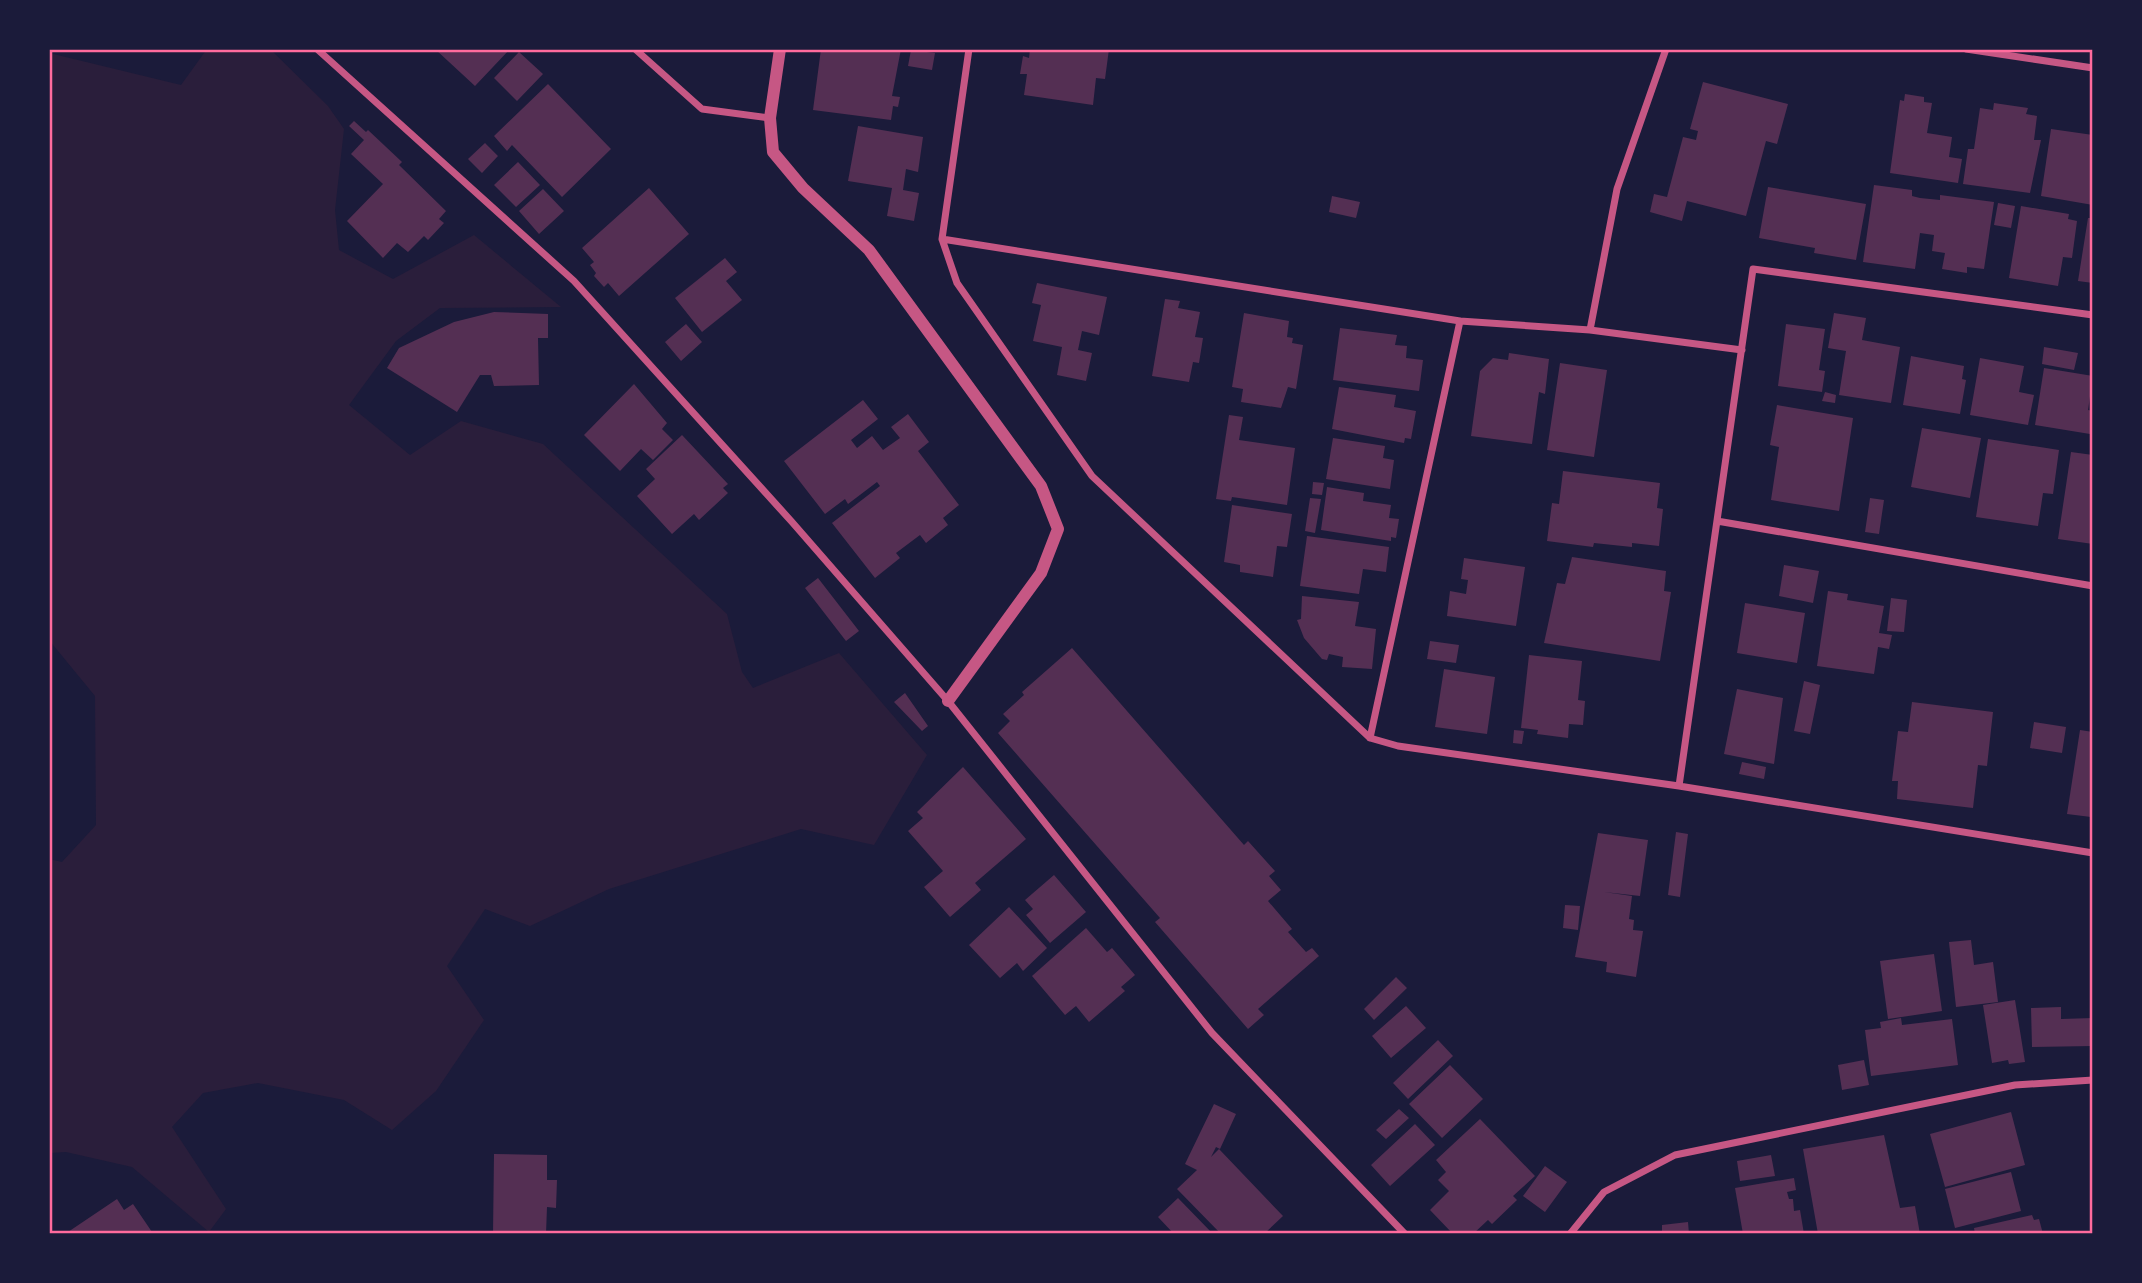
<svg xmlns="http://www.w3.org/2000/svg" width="2142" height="1283" font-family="'Space Grotesk',sans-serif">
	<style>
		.green { fill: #2a1e3b }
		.building { fill: #542f53 }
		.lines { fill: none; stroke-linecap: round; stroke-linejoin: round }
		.minor { stroke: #c65784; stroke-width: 7 }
		.tertiary { stroke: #c65784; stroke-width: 12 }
		.neatline { fill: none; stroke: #ff6b9d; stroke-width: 2.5 }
	</style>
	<rect width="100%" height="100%" fill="#1b1b3a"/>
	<!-- green -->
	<path class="green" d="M207,49H270L328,106L344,129L335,210L339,250L393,279L474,235L561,307L440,308L396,341L349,405L410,455L461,421L543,444L727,614L742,672L753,688L839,653L927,755L874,845L801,829L609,889L530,926L485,909L447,966L484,1020L436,1091L392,1130L344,1100L258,1083L203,1093L172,1127L226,1209L209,1232L132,1167L66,1152L49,1153V859L62,862L96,825L95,696L49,640V53L181,85Z"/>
	<!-- building -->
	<path class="building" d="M435,49H510L475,86Z
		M821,49H901L892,96L900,97L898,107L893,106L891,120L813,110Z
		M1030,49H1109L1105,79L1096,78L1093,105L1024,95L1027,74H1020L1023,56L1029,58Z
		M911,50L935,53L932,70L908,66Z
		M519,52L543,74L517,101L494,78Z
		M1703,82L1788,104L1777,144L1766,141L1746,216L1687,201L1682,221L1650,212L1654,194L1667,197L1683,137L1696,140L1698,131L1690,129Z
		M548,84L611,149L562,197L512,145L507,151L494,136Z
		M1905,94L1924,97V102L1932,103L1927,133L1952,137L1949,157L1962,159L1958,183L1890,173L1900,100L1904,101Z
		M1994,103L2028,108L2026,114L2037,116L2034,140H2041L2030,193L1963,184L1968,149H1974L1980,108L1993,110Z
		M354,121L366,132L368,130L402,162L399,165L446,211L439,219L444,223L428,240L424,236L408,252L397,243L383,258L347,221L383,184L351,154L364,140L349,126Z
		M858,126L923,137L918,172L906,169L903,190L919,193L914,221L887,216L892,188L848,181Z
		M2051,129L2093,135V205L2041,196Z
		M485,143L498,156L482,173L468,159Z
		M518,162L540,185L516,207L494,185Z
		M1874,185L1912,190V196L1920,198L1940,200V195L1994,202L1984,269L1967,267V273L1942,269L1945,253L1932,251L1934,235L1920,233L1915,269L1863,262Z
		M1768,187L1866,204L1856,260L1814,253L1815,248L1759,238Z
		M649,188L689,234L619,296L608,283L604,287L594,276L596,273L590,265L594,262L582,248Z
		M543,189L564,211L539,234L519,211Z
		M1332,196L1360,202L1356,218L1329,212Z
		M1998,203L2015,206L2011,228L1994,225Z
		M2021,206L2069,214L2068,219L2077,221L2072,258L2063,257L2058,286L2009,278Z
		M2088,218H2093V283L2078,281Z
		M725,258L737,272L726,281L742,300L702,332L675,298Z
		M1037,283L1107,297L1099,335L1082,331L1078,350L1092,353L1086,381L1057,375L1062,347L1033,341L1041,305L1032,303Z
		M1165,299L1180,301L1178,308L1200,312L1195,337L1203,338L1199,363L1193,362L1189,382L1152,376Z
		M494,312L548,314V338H538L539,385L494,386L491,375H480L457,412L387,368L399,348L454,322Z
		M1244,313L1289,321L1287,337L1293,338L1292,343L1303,345L1296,389L1288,387L1281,408L1241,402L1243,389L1232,387Z
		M1834,313L1866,318L1862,340L1900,347L1891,403L1839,395L1846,351L1828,348Z
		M686,324L702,342L681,361L665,342Z
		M1786,324L1825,329L1819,370L1825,371L1822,392L1778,386Z
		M1340,328L1397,335L1395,345L1407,346L1406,358L1423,360L1419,391L1333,380Z
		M2044,347L2078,353L2074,370L2042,364Z
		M1509,353L1549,359L1545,394L1539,392L1532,444L1471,436L1480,371L1493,358L1508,360Z
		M1911,356L1964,366L1962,379L1966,380L1960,414L1903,405Z
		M1980,358L2024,366L2019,392L2034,395L2028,425L1970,415Z
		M1560,363L1607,370L1594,457L1547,450Z
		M2044,368L2093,376L2088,410L2093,411L2090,434L2035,425Z
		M634,384L667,423L662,429L673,440L653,460L641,449L620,471L584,435Z
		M1339,387L1396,395L1394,407L1416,411L1411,439L1405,438L1404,443L1332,429Z
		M1825,392L1836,395L1835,403L1822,401Z
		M863,400L878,419L851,440L857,448L872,436L883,450L900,438L891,427L908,414L929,442L918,451L959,505L943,518L948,525L926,543L920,535L896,553L900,558L875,578L832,523L880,486L877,482L848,504L845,499L825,514L784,461Z
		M1777,405L1853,418L1839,511L1771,500L1779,447L1770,445Z
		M1229,415L1243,417L1239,440L1295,448L1287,505L1232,497L1231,501L1216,499Z
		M1922,428L1981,438L1970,498L1911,487Z
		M682,435L728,484L723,488L728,493L699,520L694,514L672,534L637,496L655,479L646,469Z
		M1333,438L1385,446L1383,458L1394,460L1390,489L1326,479Z
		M1988,439L2059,450L2053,494L2043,493L2038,526L1976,517Z
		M2071,452L2093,455V544L2058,539Z
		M1563,471L1660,483L1657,508L1663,509L1659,546L1632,543V547L1594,543L1593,547L1547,541L1552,503L1559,504Z
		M1313,482L1324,483L1322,495L1312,494Z
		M1327,487L1364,493L1363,501L1391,505L1389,518L1399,519L1396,538L1391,537V541L1321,530Z
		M1310,498L1321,499L1315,533L1305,531Z
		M1870,498L1884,500L1879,534L1865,532Z
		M1232,505L1292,514L1287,547L1277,546L1273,577L1240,572V565L1224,562Z
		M1307,536L1389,547L1386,572L1363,569L1359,594L1300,586Z
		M1572,557L1666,571L1664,591L1671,592L1660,661L1544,643L1557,583L1565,584Z
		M1464,558L1525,567L1516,626L1447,616L1450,591L1466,594L1468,580L1461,579Z
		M1784,565L1819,571L1813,603L1779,596Z
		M818,578L859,631L846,641L805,588Z
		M1828,591L1848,594L1847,600L1884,606L1879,633L1892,635L1889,649L1878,647L1874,674L1817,666Z
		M1302,596L1359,602L1355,626L1376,629L1372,669L1342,667L1343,657L1329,654L1327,660L1322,659L1304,638L1297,620L1301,619Z
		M1891,598L1907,600L1904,632L1887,631Z
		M1745,603L1805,613L1797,663L1737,653Z
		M1430,641L1459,645L1456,663L1427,659Z
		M1072,648L1244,845L1248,841L1275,871L1269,876L1281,890L1268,901L1292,929L1288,932L1306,952L1312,948L1319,956L1258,1009L1264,1015L1248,1029L1155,922L1160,918L998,733L1010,721L1003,714L1024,695L1022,692Z
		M1529,655L1582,661L1578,700L1585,701L1583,725L1569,724L1568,738L1537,734L1538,730L1521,728Z
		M1444,669L1495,677L1487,734L1435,727Z
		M1804,681L1820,685L1810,734L1794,731Z
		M1737,689L1783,698L1774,764L1724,754Z
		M905,693L928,726L922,731L894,702Z
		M1912,702L1993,712L1987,766L1978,765L1973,808L1897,799L1898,781H1892L1898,731L1908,732Z
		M2034,722L2066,727L2062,753L2030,748Z
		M1514,730L1524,731L1522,744L1513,743Z
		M2080,730L2093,732L2091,817L2067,814Z
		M1742,762L1766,767L1764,779L1739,774Z
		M963,767L1026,839L975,883L981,890L950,917L924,887L943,871L908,831L923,818L917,812Z
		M1676,832L1688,834L1680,897L1668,895Z
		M1598,833L1648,840L1640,896L1604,892L1632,896L1629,919L1634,920L1633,930L1643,931L1636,977L1606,972L1607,962L1575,957Z
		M1054,875L1086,912L1050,943L1026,915L1033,909L1025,900Z
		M1565,905L1580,906L1578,930L1563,928Z
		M1009,907L1047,948L1023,971L1017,963L1000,978L969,945Z
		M1086,928L1107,952L1112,948L1135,975L1121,987L1125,991L1089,1022L1076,1006L1065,1015L1032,976Z
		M1971,940L1974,965L1993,962L1998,1002L1956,1007L1949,942Z
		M1934,954L1942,1011L1888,1019L1880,961Z
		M1396,977L1407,988L1374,1020L1364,1009Z
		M2015,1000L2025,1062L2009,1064L2008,1060L1992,1063L1983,1005Z
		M1406,1006L1426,1028L1391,1058L1372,1036Z
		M2061,1007V1019L2093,1018V1046L2032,1047L2031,1008Z
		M1901,1018L1902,1025L1952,1019L1958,1065L1871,1076L1865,1030L1881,1028L1880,1022Z
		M1438,1040L1453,1056L1408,1099L1393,1083Z
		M1864,1060L1869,1085L1842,1090L1838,1065Z
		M1450,1065L1483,1099L1442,1138L1409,1104Z
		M1214,1104L1236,1114L1220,1149L1216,1147L1211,1157L1219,1149L1283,1216L1264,1234H1221L1177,1189L1197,1170L1185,1164Z
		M1399,1109L1409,1118L1386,1139L1376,1130Z
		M2011,1112L2025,1165L1945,1187L1930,1134Z
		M1480,1119L1535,1176L1513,1196L1517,1200L1492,1224L1488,1220L1473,1234H1453L1430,1210L1449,1191L1438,1180L1446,1172L1436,1160Z
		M1415,1124L1435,1145L1390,1186L1371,1165Z
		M1884,1135L1900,1208L1915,1206L1920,1234H1818L1803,1149Z
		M494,1154L547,1155V1180H557L556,1208L547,1207L546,1234H493Z
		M1771,1155L1775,1176L1740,1181L1737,1161Z
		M1545,1166L1567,1182L1545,1212L1523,1196Z
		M2011,1172L2021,1211L1955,1228L1945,1189Z
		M1794,1178L1796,1190L1787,1192L1789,1199H1793L1794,1211L1800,1210L1804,1234H1743L1735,1188Z
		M1178,1198L1213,1234H1174L1158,1217Z
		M117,1199L124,1210L133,1204L152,1232L65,1234Z
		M2032,1215L2034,1220L2039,1219L2043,1234H1975L1974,1228Z
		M1688,1222L1689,1234H1662V1225Z"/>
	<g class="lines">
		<!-- minor -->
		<path class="minor" d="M317,49L574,281L792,522L948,701L1212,1033L1405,1234
			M635,49L702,109L770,118
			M969,49L942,239L957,283L1092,476L1370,738L1398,746L1679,786L2093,853
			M1966,49L2093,68
			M942,239L1460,321L1590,330L1742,350
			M1590,330L1617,189L1666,49
			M1717,521L2093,586
			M1370,738L1460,321
			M1679,786L1753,269L2093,315
			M1570,1234L1604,1192L1675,1155L2015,1085L2093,1080"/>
		<!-- tertiary -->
		<path class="tertiary" d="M780,49L770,118L773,152L803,188L869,250L1041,486L1058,529L1041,573L948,701"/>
	</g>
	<!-- border -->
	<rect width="2142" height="1283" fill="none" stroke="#1b1b3a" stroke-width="102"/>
	<rect x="51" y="51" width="2040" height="1181" class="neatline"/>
</svg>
